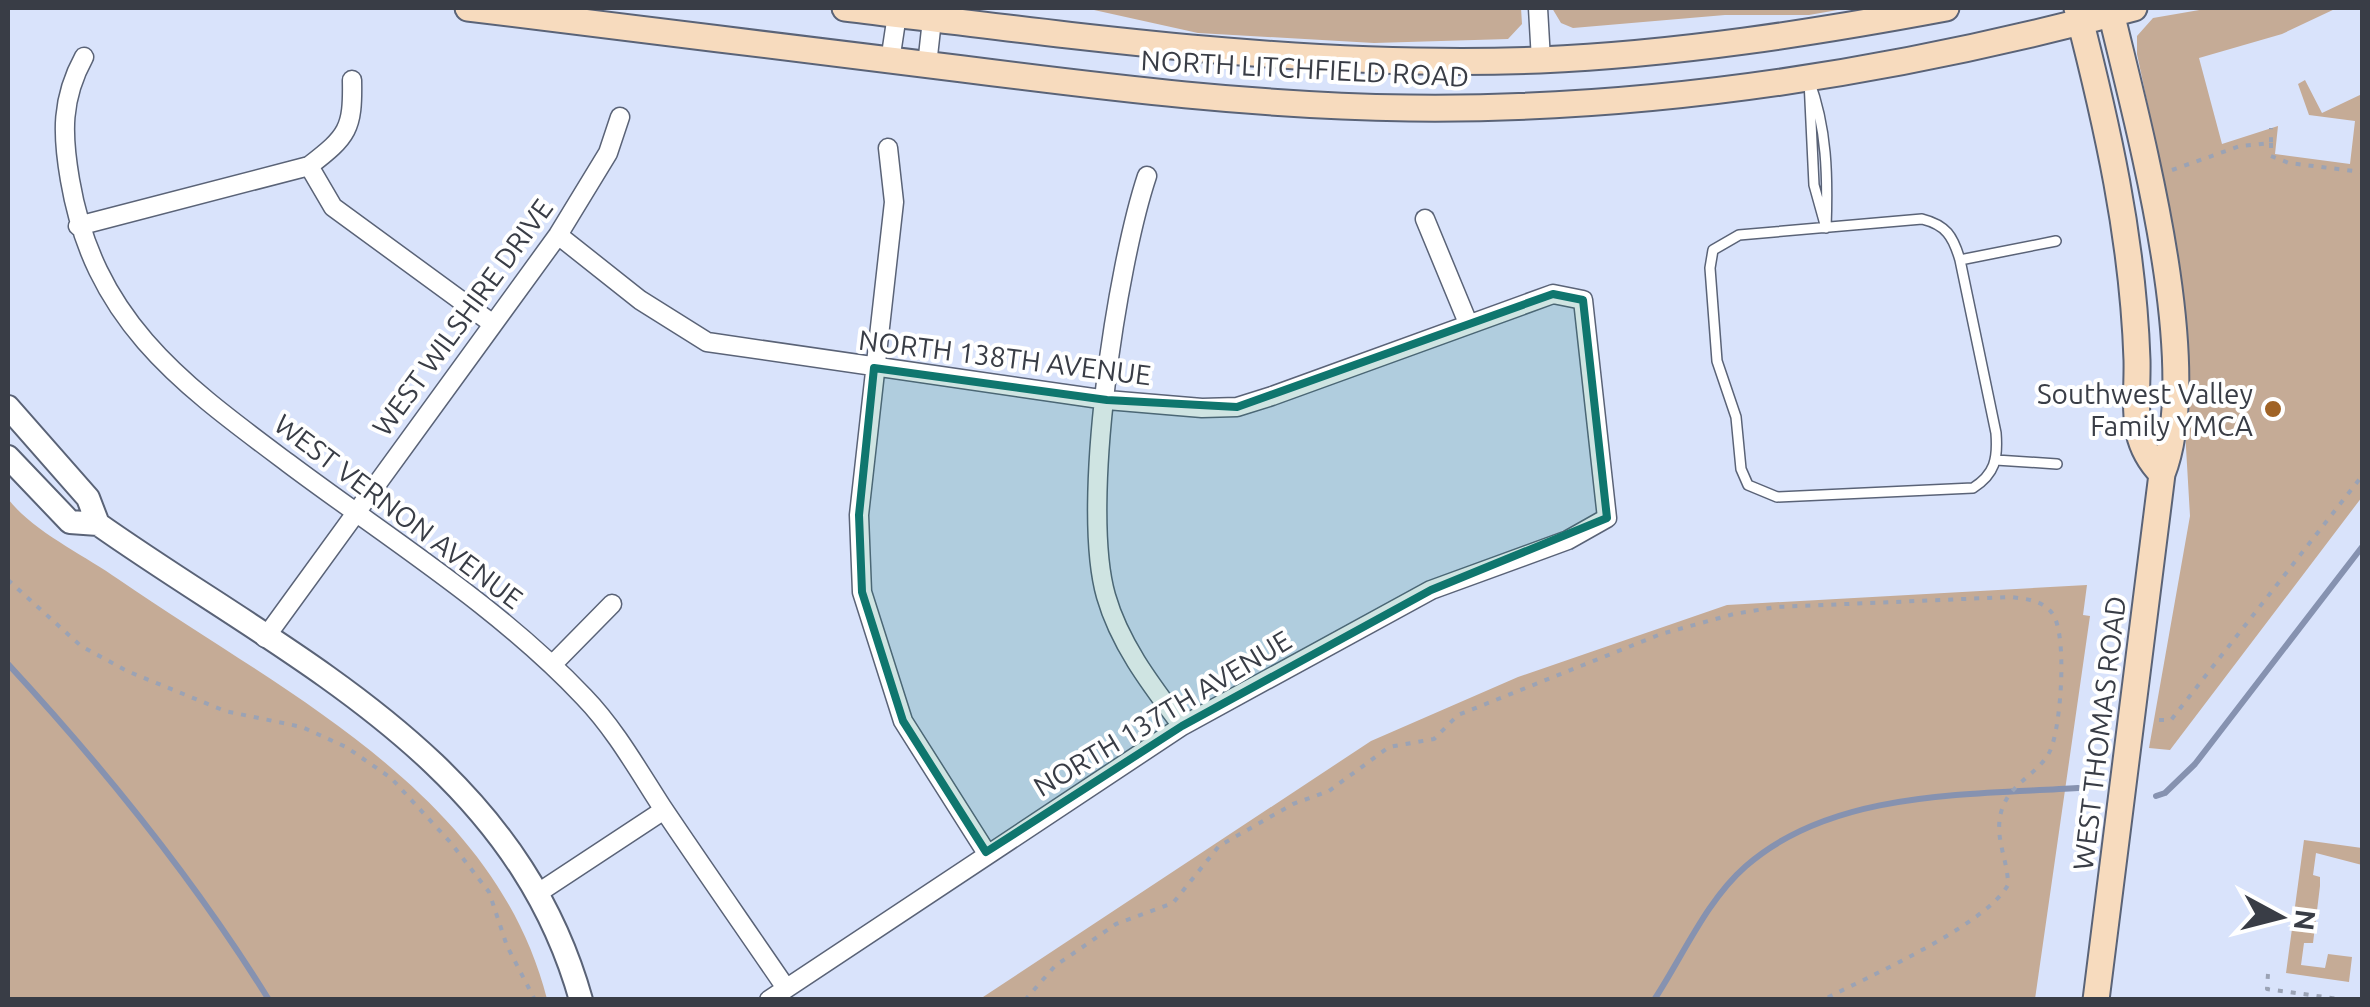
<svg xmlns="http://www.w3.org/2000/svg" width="2370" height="1007" font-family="Ubuntu,sans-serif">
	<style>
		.green { fill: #c5ab96 }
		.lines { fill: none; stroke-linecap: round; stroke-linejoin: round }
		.stream { stroke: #8692b0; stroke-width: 6 }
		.service-casing { stroke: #5a6377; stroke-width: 12 }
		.minor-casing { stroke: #5a6377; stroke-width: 21 }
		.tertiary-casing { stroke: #5a6377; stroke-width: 26 }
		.secondary-casing { stroke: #5a6377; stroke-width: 29 }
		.path { stroke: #9ba3b5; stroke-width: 4; stroke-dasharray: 5 8; stroke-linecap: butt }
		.service { stroke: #fff; stroke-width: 9 }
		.minor { stroke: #fff; stroke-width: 18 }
		.tertiary { stroke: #fff; stroke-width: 22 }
		.secondary { stroke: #f7dbbe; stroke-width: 25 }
		.marked { fill: #0f766e; fill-opacity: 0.2; stroke: #0f766e; stroke-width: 8; stroke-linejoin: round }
		.poi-dot { fill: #a06326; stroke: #fff; stroke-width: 4 }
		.labels { text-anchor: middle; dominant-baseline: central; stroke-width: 8; stroke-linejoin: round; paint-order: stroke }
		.street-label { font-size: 28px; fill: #393d46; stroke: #fff }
		.poi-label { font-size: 28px; fill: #393d46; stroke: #fff; text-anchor: end }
	</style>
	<rect width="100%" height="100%" fill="#d9e3fb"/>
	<!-- green -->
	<path class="green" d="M1085,8H1521L1522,24L1508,39L1374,43L1198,33Z
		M1552,8H1849L1809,15H1725L1573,28L1561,23Z
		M2211,8H2337L2282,34L2199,58L2222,144L2278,126L2275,154L2350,164L2355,121L2309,115L2298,84L2305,80L2322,113L2362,94V497L2170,750L2149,748L2190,516L2176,276L2165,186L2137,54V36L2153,18Z
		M8,499C34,532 84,555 118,579C281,692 494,791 547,999H8Z
		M2087,585L2083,615L2090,616L2035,999H980L1371,741L1518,677L1727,605Z
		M2304,840L2362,848V865L2316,853L2313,875L2320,877V886L2313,943H2304L2301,965L2325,968L2328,954L2352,957L2349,982L2286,973Z"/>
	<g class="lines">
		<!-- stream -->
		<path class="stream" d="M8,664C104,768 194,879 269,1000
			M2156,796L2165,793L2195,764L2362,547
			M1654,1000C1683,956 1706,901 1746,866C1833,790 1969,795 2078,788"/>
		<defs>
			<path id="service" d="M1809,80C1827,128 1828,176 1826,228L1814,185Z
				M1922,219C1946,225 1953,236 1960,260L1996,433C1998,459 1995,474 1973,488L1777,497L1748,485L1741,469L1736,417L1717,361L1710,268L1713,250L1739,235Z
				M1960,260L2056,241
				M1996,460L2057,464"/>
			<path id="minor" d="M1538,8L1541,60
				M84,57C61,99 62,134 70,180C94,321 181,383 288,463C388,538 498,606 584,697C615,729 638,770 662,807C703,868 745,928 786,988
				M890,61L898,8
				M927,65L933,11
				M888,148L894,202L859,515L862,592L903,721L986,852
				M309,166L333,207L493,324
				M1147,176C1117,266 1080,506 1106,596C1120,645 1152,686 1182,726
				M1425,219L1468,323
				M78,226L309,166C348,136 353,129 352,80
				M558,235L640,300L707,342L1107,400L1202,408L1237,407L1272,396L1553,294L1583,300L1607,518L1568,540L1431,590L1182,726L769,1000
				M265,638L558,235L608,153L620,117
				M552,665L612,604
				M538,893L664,810"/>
			<path id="tertiary" d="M8,407L88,498L98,524
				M8,457L70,522L98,524C288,658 513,757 581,1000"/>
			<path id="secondary" d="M468,8C633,28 798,49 963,69C1111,88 1259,106 1409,108C1655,111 1897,72 2134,8
				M845,8C1075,36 1307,69 1540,60C1676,54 1812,33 1946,8
				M2077,8C2107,124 2133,239 2137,360C2138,405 2128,439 2162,474
				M2096,1000L2162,474C2205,364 2137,123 2110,8"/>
		</defs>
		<!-- service casing -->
		<use href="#service" class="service-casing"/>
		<!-- minor casing -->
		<use href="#minor" class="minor-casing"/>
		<!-- tertiary casing -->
		<use href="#tertiary" class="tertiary-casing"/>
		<!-- secondary casing -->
		<use href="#secondary" class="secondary-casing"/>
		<!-- path -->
		<path class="path" d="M2271,143V156L2289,163L2362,172
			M2172,170L2240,146L2271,143V128
			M8,580L81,646L127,671L225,711L302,727L346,747L391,778L451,843L489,892L507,946L535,1000
			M2159,720H2171L2362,476
			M2268,974L2267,989L2346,1000
			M1025,1000L1055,966L1116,924L1173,903L1219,846L1293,804L1329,791L1389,747L1434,739L1458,715L1661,634L1734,614L1776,607L2011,597C2026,599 2042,600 2052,613C2068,633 2061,728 2050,751C2039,774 2011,782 2002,809C1993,837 2008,858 2008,885C1985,926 1867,977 1823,1000"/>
		<!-- service -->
		<use href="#service" class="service"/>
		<!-- minor -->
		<use href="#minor" class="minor"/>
		<!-- tertiary -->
		<use href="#tertiary" class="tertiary"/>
		<!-- secondary -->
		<use href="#secondary" class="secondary"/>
	</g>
	<!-- marked area -->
	<path class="marked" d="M1553,294L1583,300L1607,518L1431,590L1182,726L986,852L903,721L862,592L859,515L874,368L1107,400L1237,407Z"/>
	<!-- markers -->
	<circle class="poi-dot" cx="2273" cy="409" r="10"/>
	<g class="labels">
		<!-- street labels -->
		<g class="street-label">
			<text transform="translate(1305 68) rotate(3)">NORTH LITCHFIELD ROAD</text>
			<text transform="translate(462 317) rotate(-54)">WEST WILSHIRE DRIVE</text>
			<text transform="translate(1005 357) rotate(7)">NORTH 138TH AVENUE</text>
			<text transform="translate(399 511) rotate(37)">WEST VERNON AVENUE</text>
			<text transform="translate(1162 713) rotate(-31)">NORTH 137TH AVENUE</text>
			<text transform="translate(2099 733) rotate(-83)">WEST THOMAS ROAD</text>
		</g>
		<!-- poi labels -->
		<g class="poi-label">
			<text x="2253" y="393">Southwest Valley<tspan x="2253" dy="32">Family YMCA</tspan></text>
		</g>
	</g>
	<!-- border -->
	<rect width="2370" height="1007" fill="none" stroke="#393d46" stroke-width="20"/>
	<!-- north arrow -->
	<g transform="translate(2280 917) rotate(97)" stroke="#ffffff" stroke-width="8" paint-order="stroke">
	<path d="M0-8L18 38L0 25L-18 38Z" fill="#393d46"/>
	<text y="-15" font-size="28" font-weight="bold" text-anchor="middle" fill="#393d46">N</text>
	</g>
</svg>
